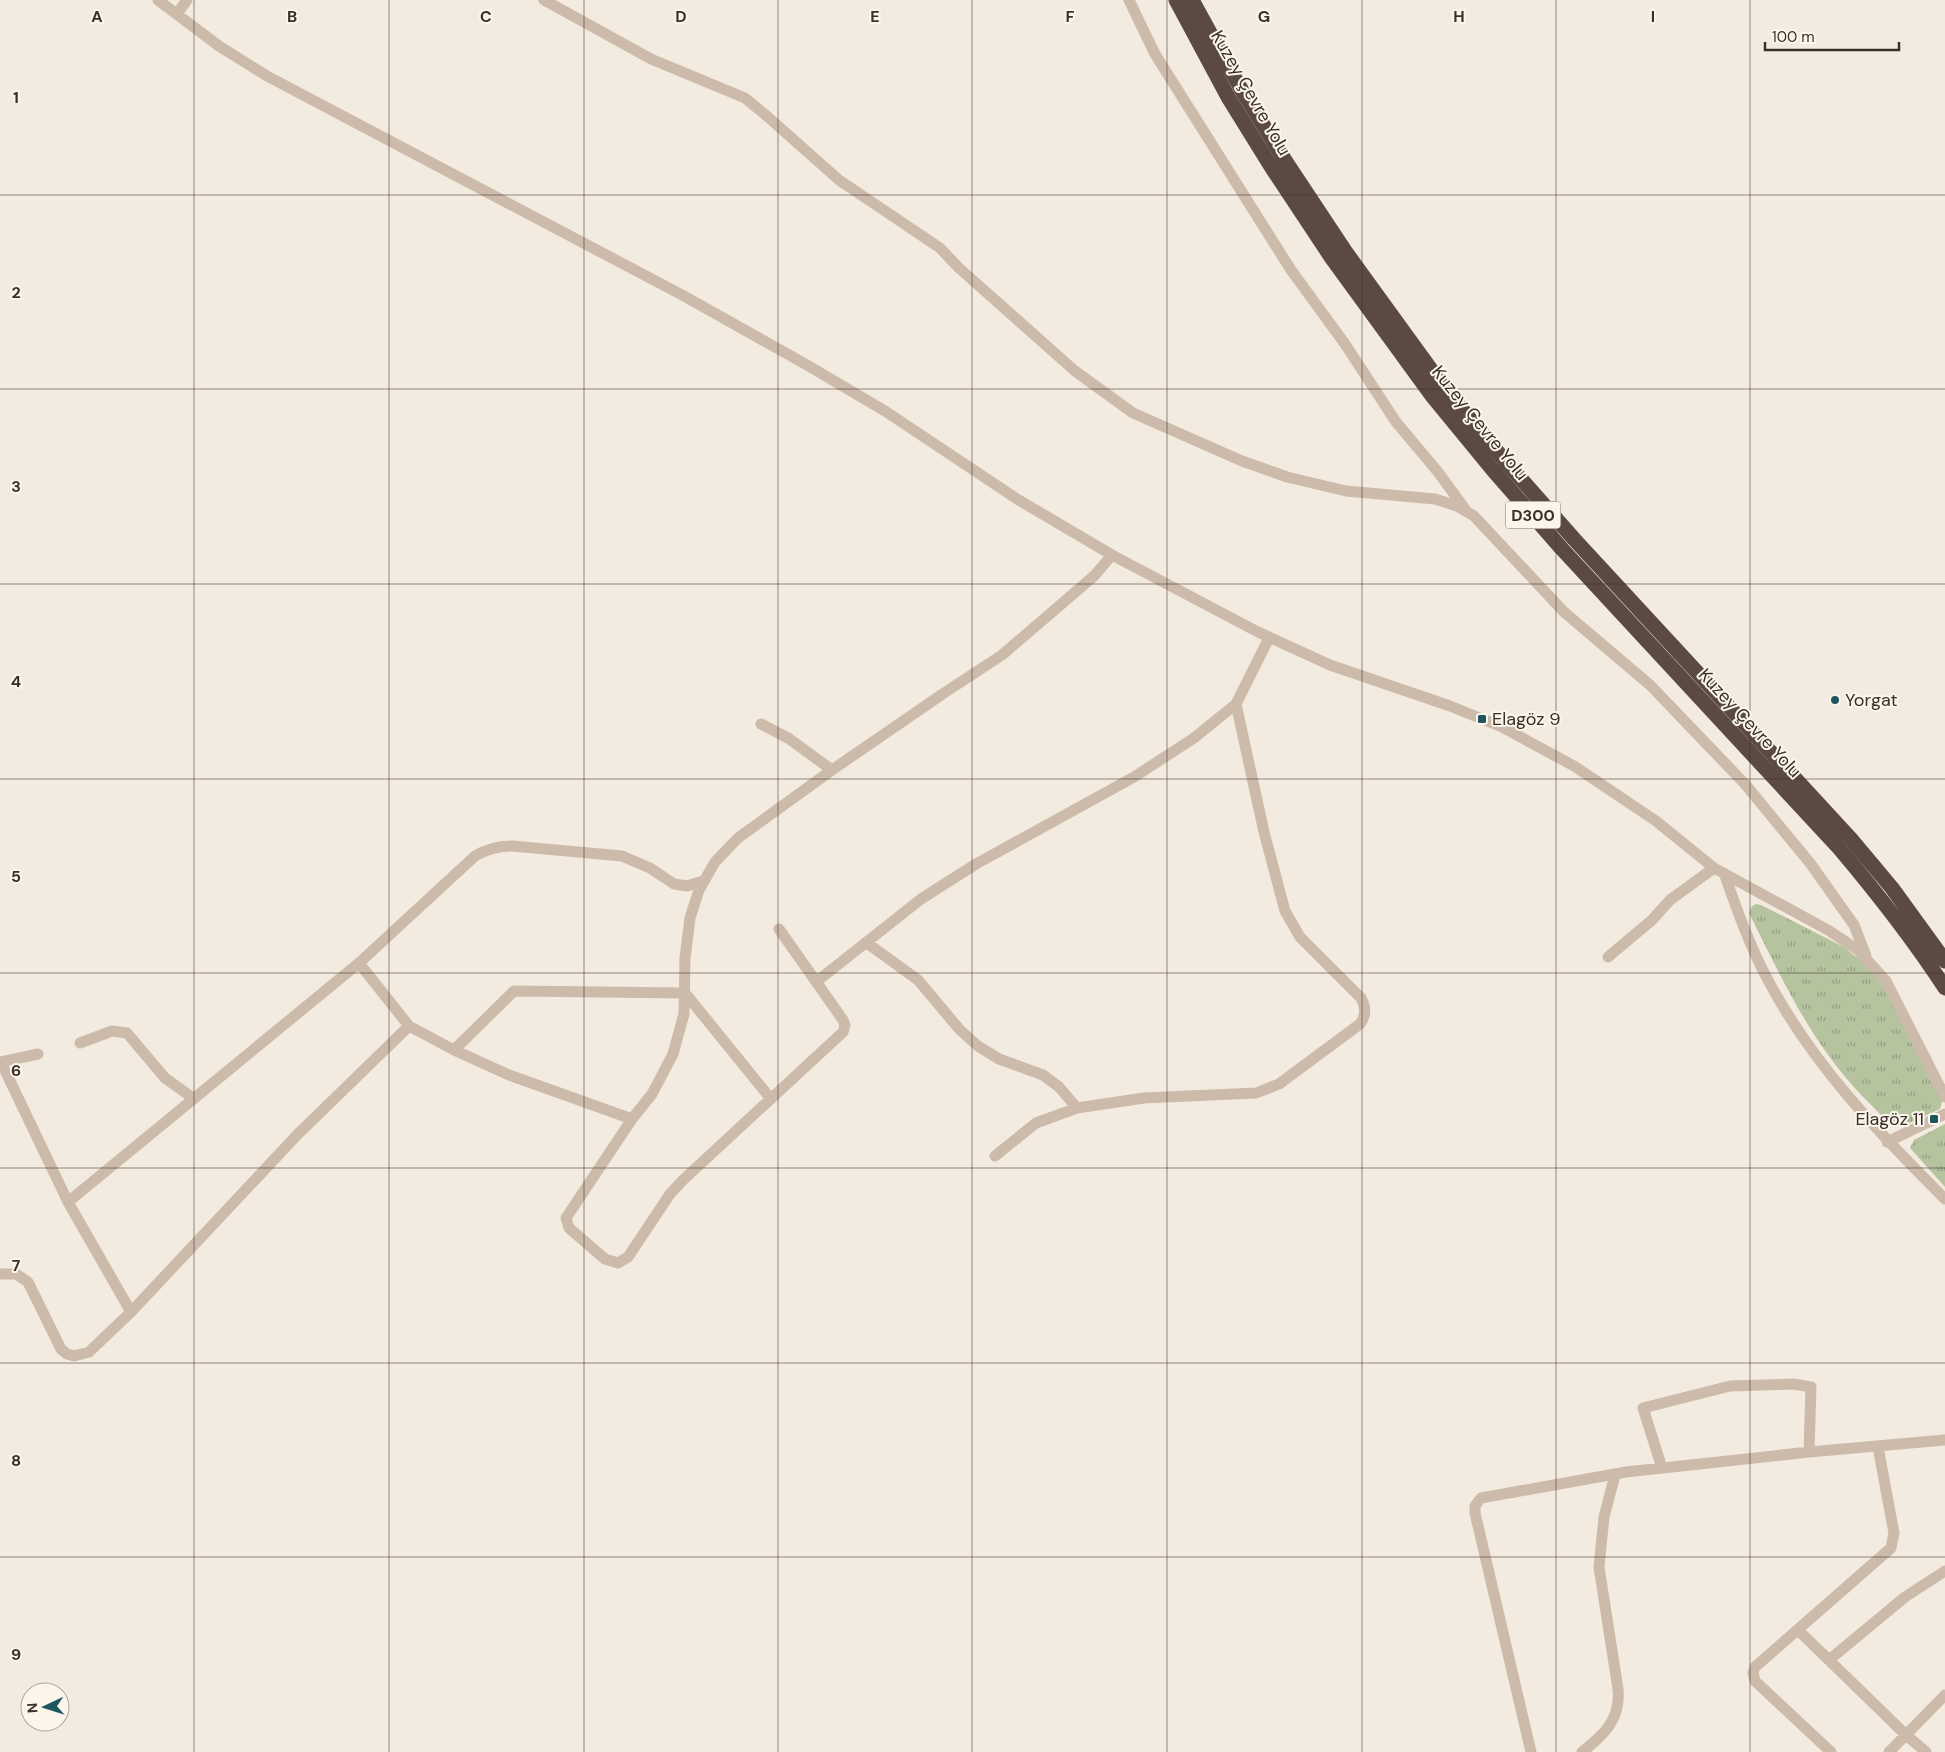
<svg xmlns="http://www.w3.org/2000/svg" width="1945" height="1752" font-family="'DM Sans',sans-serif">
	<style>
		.grass { fill: url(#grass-tufts) }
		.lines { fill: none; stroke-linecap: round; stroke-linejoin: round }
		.minor { stroke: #ccbbab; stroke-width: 11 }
		.highway { stroke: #5b4a41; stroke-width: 15 }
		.grid { fill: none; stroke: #3a302a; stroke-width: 1; stroke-opacity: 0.55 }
		.poi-dot { fill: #1e565d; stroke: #fbf5ec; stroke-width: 2 }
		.labels { text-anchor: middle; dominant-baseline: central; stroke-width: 4; stroke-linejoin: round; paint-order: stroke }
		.shield { fill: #fbf5ec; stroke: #746b64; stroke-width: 1 }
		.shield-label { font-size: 16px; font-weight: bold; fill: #3a302a }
		.street-label { font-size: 18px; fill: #3a302a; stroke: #fbf5ec }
		.poi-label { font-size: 18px; fill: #3a302a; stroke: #fbf5ec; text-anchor: start }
		.grid-label { font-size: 16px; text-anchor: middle; font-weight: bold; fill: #3a302a; stroke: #fbf5ec; stroke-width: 4; stroke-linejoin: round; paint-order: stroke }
	</style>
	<defs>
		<pattern id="grass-tufts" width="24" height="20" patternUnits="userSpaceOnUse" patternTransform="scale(1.25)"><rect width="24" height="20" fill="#b6c39f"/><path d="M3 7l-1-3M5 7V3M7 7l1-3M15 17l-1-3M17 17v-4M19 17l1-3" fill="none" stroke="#959f82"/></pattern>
	</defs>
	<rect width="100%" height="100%" fill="#f4ebe0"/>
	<!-- grass -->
	<path class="grass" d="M1756,904L1761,905L1844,947L1870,968L1891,997L1942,1102L1940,1109L1903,1126H1894C1884,1120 1875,1108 1866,1100C1812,1045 1783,981 1749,913L1752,906Z
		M1945,1124V1187L1910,1148L1914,1140Z"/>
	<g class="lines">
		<!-- minor -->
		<path class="minor" d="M158,0L219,46L267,76L684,296L807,365L885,411L1017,499L1112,555L1258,632L1330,665L1450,706L1502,727L1574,766L1656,821L1714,868L1828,930L1858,950L1886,981L1945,1097
			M544,0L651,59L745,98L768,117L839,180L940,248L959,268L1075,371L1133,413L1242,461L1287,477L1346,491L1435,499L1457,506L1474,516L1564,612L1650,685L1745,784L1810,863L1854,925L1866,956
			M1129,0L1155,54L1291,270L1345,344L1396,422L1438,472L1465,509
			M177,14L187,0
			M761,724L788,738L832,770
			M1724,873C1737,910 1750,947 1769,982C1814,1066 1878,1132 1945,1199
			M779,929L843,1020L845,1025L843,1032L683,1180L670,1194L628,1257L618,1263L605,1259L569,1228L566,1218L632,1119L652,1094L673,1054L684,1014L685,958L690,918L699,890L715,862L738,838L832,770L944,693L1002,655L1094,576L1112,555
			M867,943L918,980L960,1030L978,1046L999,1059L1043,1075L1059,1087L1077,1108
			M1608,957L1652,920L1670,900L1714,868
			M359,963L409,1026
			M816,982L921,899L976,864L1134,777L1194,738L1236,704L1269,638
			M80,1043L112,1031L127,1033L165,1078L193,1098
			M454,1050L514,991L685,993L771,1099
			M0,1062L38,1054
			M1,1062L68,1202L131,1312
			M1887,1142L1945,1114
			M995,1156L1036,1123L1077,1108L1144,1098L1256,1093L1279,1084L1360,1024C1366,1016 1366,1007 1361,998L1300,937L1285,911L1264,832L1236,704
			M68,1202L359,963L475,856C487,849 498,846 512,846L622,856L650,868L674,884L687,886L703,881
			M0,1274H16L28,1282L61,1349L67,1354L74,1356L89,1352L131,1312L297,1135L409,1026L454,1050L509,1075L632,1119
			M1662,1468L1643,1408L1730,1386L1793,1384L1811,1387L1809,1452
			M1798,1630L1906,1735L1926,1752
			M1829,1660L1905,1597L1945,1571
			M1531,1752L1475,1513V1506L1481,1498L1626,1472L1809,1452L1945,1440
			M1582,1752C1604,1735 1621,1719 1618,1689L1599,1567L1604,1517L1615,1475
			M1831,1752L1755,1681L1753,1673L1755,1667L1891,1548L1894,1533L1878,1447
			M1889,1752L1945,1695"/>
		<!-- highway -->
		<path class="highway" d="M1176,0L1228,97L1272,168L1331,257L1433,397L1493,470L1562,549L1839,848C1877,893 1913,939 1945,988
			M1192,0L1241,89L1286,162L1345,251L1445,389L1506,462L1574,539L1851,839L1892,888L1945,961"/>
	</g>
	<!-- grid -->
	<path class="grid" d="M194,0V1752M389,0V1752M584,0V1752M778,0V1752M972,0V1752M1167,0V1752M1362,0V1752M1556,0V1752M1750,0V1752M0,195H1945M0,389H1945M0,584H1945M0,779H1945M0,973H1945M0,1168H1945M0,1363H1945M0,1557H1945"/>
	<!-- markers -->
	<g class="poi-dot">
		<circle cx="1835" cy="700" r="5"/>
		<rect x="1477" y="714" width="10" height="10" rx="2.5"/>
		<rect x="1929" y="1114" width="10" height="10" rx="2.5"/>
	</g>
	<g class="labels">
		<!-- shield labels -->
		<rect class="shield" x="1505.5" y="501.5" width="55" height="27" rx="4"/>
		<g class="shield-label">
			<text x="1533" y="515">D300</text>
		</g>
		<!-- street labels -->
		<g class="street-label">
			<text transform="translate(1251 93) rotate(60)">Kuzey Çevre Yolu</text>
			<text transform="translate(1480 423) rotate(51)">Kuzey Çevre Yolu</text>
			<text transform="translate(1750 723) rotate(47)">Kuzey Çevre Yolu</text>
		</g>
		<!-- poi labels -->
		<g class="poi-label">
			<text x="1845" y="700">Yorgat</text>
			<text x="1492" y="719">Elagöz 9</text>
			<text x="1924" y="1119" text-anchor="end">Elagöz 11</text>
		</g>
	</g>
	<g class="grid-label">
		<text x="97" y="22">A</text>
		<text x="292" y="22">B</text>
		<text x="486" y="22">C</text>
		<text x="681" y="22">D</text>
		<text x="875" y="22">E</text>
		<text x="1070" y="22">F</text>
		<text x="1264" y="22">G</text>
		<text x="1459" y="22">H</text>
		<text x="1653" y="22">I</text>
		<text x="16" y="103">1</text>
		<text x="16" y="298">2</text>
		<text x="16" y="492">3</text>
		<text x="16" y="687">4</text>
		<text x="16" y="882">5</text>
		<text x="16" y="1076">6</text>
		<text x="16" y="1271">7</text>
		<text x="16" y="1466">8</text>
		<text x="16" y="1660">9</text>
	</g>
	<!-- north arrow -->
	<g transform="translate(45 1707) rotate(266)"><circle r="24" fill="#fbf5ec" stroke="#aea69e"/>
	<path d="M0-4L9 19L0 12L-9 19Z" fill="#1e565d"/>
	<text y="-8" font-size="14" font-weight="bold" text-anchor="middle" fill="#3a302a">N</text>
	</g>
	<!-- scale -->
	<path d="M1765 42v8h134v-8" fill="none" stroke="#3a302a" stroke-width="2.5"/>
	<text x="1772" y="42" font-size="15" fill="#3a302a" stroke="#fbf5ec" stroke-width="4" paint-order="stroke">100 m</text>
</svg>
